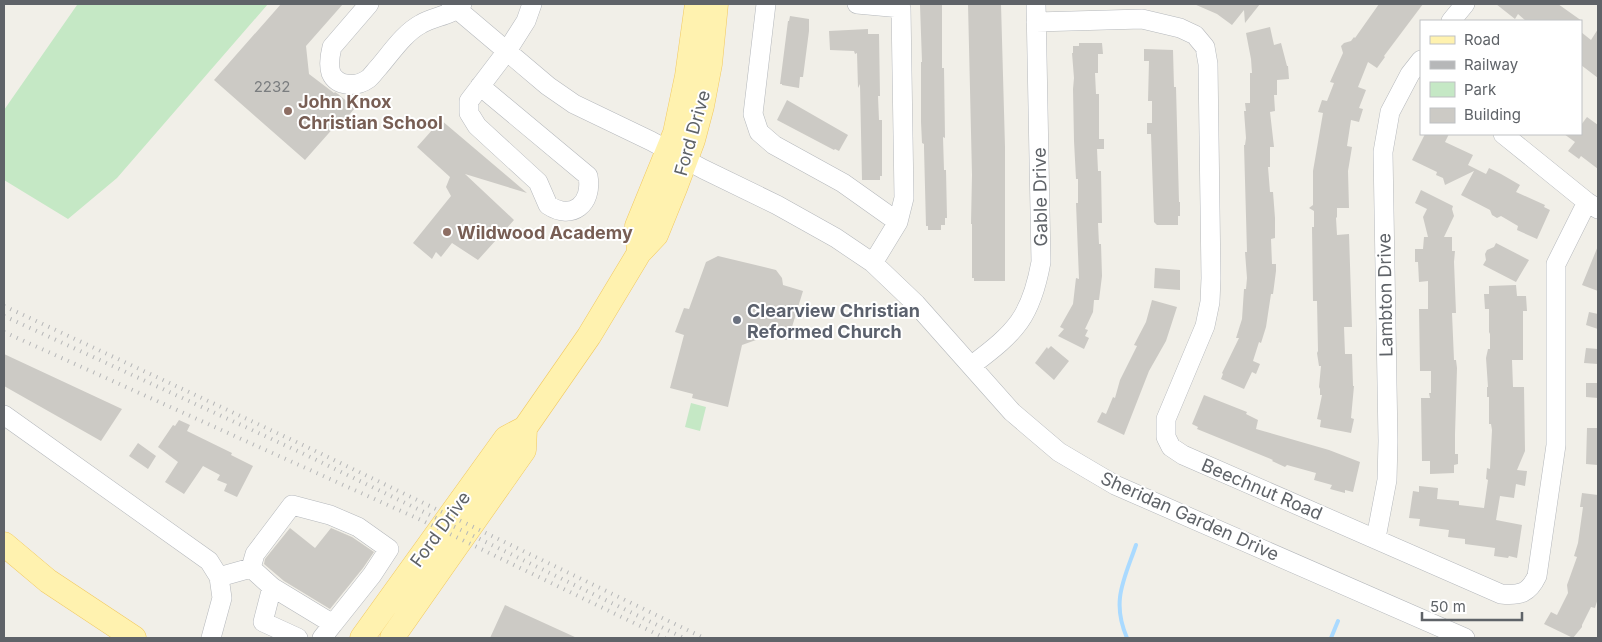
<svg xmlns="http://www.w3.org/2000/svg" width="1602" height="642" font-family="Inter,sans-serif">
	<style>
		.green { fill: #c5e8c5 }
		.lines { fill: none; stroke-linecap: round; stroke-linejoin: round }
		.stream { stroke: #aadaff; stroke-width: 4 }
		.building { fill: #cccac5 }
		.minor-casing { stroke: #b5b8bc; stroke-width: 20 }
		.major-casing { stroke: #f2c960; stroke-width: 25 }
		.minor { stroke: #fff; stroke-width: 19 }
		.major { stroke: #fff2af; stroke-width: 24 }
		.rail { stroke: #b6b7b8; stroke-width: 4; stroke-dasharray: 1 6; stroke-linecap: butt }
		.education-dot { fill: #8d6e63; stroke: #fff; stroke-width: 2 }
		.worship-dot { fill: #6b7280; stroke: #fff; stroke-width: 2 }
		.labels { text-anchor: middle; dominant-baseline: central; stroke-width: 4; stroke-linejoin: round; paint-order: stroke }
		.number-label { font-size: 15px; fill: #7a7d7f }
		.education-label { font-size: 18px; font-weight: bold; fill: #785e54; stroke: #fff; text-anchor: start }
		.street-label { font-size: 18px; fill: #5f6368; stroke: #fff }
		.worship-label { font-size: 18px; font-weight: bold; fill: #5b616d; stroke: #fff; text-anchor: start }
	</style>
	<rect width="100%" height="100%" fill="#f1efe8"/>
	<!-- green -->
	<path class="green" d="M75,4H268L117,178L68,219L4,180V110L77,5Z
		M691,403L706,407L700,431L685,427Z"/>
	<g class="lines">
		<!-- stream -->
		<path class="stream" d="M1127,638C1111,601 1124,580 1136,545
			M1331,638L1338,621"/>
	</g>
	<!-- building -->
	<path class="building" d="M281,4H343L306,46L309,74L334,93L335,92L338,94L355,108L339,127L336,125L305,160L214,80Z
		M921,4H942V68H944L945,138L943,137L944,170H946L947,218H945V225H941V230H928V226H926L924,148V144L922,143L921,122V62H922L920,5Z
		M968,4H1001L1005,147V281H974V278H972V224H971L972,175Z
		M1194,4H1260L1245,23L1244,10L1232,25L1217,14Z
		M1379,4H1423L1384,56L1385,57L1377,68L1368,62L1358,87L1366,90L1359,108L1363,109L1359,122L1351,120L1347,146L1352,147L1348,171L1349,208H1337V217L1336,218L1337,235L1349,234L1352,327H1344L1345,354H1352L1353,386H1354L1351,418L1354,419L1351,433L1320,427L1321,420L1317,419L1322,395H1320V389L1319,387L1321,366H1319L1317,353L1318,351L1317,301H1313L1312,227H1314V211L1309,208L1313,205V171L1323,113L1318,112L1322,100L1327,101L1334,83L1330,82L1343,53L1341,46L1344,43L1351,41L1354,37L1355,38Z
		M1496,4H1558L1582,21H1526L1518,14L1515,19Z
		M790,16L809,19V31L803,77H800L799,88L782,85V84H780L788,21H789Z
		M1270,27L1274,45L1281,43L1287,66H1288L1289,79L1277,80V95H1274L1275,111L1270,112L1274,147H1270V167H1268L1270,192H1273L1275,218V238L1271,239L1272,264H1276V271L1273,294H1271L1266,327L1261,343L1259,342L1253,361L1260,364L1256,374L1252,372L1244,389L1221,379L1223,374L1222,373L1239,338H1236L1242,319L1244,289H1246L1247,278L1245,252H1247L1244,145H1245L1246,138L1244,111H1246L1245,103H1250V73H1252L1251,59L1246,33Z
		M868,29V34H879L880,96H878L879,120H882V176H880V180H862L860,84L858,88L857,53L855,54L854,51L830,50L829,31Z
		M1598,29V78L1581,65V32L1591,40Z
		M1079,43H1102L1103,54H1098V73H1095L1096,94H1099V139H1104V149H1097L1098,171H1101L1102,223H1098L1099,244H1101L1102,276L1099,300H1094L1093,312L1085,329L1088,330L1085,336L1089,338L1084,349L1058,336L1064,329L1060,327L1073,304L1076,278L1079,279L1076,203H1078V179H1076L1074,141L1073,89L1074,78L1072,53H1073V46H1079Z
		M1144,49L1173,50L1174,87H1176L1179,202H1180V216H1178V225H1157L1154,222L1151,134H1147V123H1152V101H1148L1149,61H1144Z
		M787,100L848,135L839,151L835,149L834,150L777,120Z
		M1587,117L1598,125V169L1581,156L1579,159L1568,151L1575,142L1564,134H1581V125Z
		M441,120L527,193L465,174L514,220L478,260L452,243L441,257L436,252L432,259L413,243L451,196L446,187L450,177L417,147Z
		M1425,134H1449L1445,142L1473,155L1468,165L1486,174L1489,168L1501,174L1520,185L1516,192L1545,205L1544,207L1550,210L1537,239L1517,230L1518,226L1501,216L1497,218L1492,215L1490,210L1461,195L1474,171L1445,185L1443,178L1436,175L1437,172L1412,160Z
		M1421,190L1453,206L1452,209L1454,216L1444,237H1452V251H1455L1454,262L1456,313H1452L1454,360H1456L1457,368L1455,434V454H1458V464L1454,465V473L1430,474V461H1422L1421,398H1430L1429,393H1431V371H1420L1419,309H1428V281L1419,282L1418,262H1415V249H1423L1424,237H1428L1423,217L1427,209L1415,203Z
		M1496,243L1529,260L1516,282L1483,265L1486,260L1485,254L1487,250L1494,247Z
		M1598,246V291L1582,285Z
		M718,256L776,270L782,278L783,285L803,291L788,340L763,334L756,340L742,345L728,407L692,398L693,394L670,388L684,335L675,332L684,308L689,309L706,262Z
		M1155,268L1180,270V290L1154,288Z
		M1516,285L1517,296H1526L1527,311H1523V360H1512L1513,387H1524L1525,451L1517,470L1527,471L1525,486L1516,484L1514,498L1500,496L1496,520L1522,525L1517,558L1509,556L1508,558L1494,556L1495,548L1465,544V539L1448,537L1449,530L1419,526L1420,519L1409,518L1413,491L1419,492V486L1438,488L1437,499L1459,501V505L1484,508L1488,480L1486,479L1487,468L1490,469L1492,430L1491,424H1489V397H1487V387H1488L1486,358L1488,349H1490V334L1489,332V309H1485L1484,294H1489V286Z
		M1152,300L1177,307L1166,341L1149,371L1124,435L1097,422L1102,412L1106,414L1113,397L1115,398L1120,380L1137,346L1134,345L1146,322Z
		M1589,312L1598,314V329L1586,325Z
		M1051,346L1069,361L1054,380L1035,363L1047,347L1048,349Z
		M1586,348L1598,349V364L1584,363Z
		M4,354L122,409L101,441L4,386Z
		M1586,383H1598V398L1586,397Z
		M1204,395L1247,412L1246,414L1258,420L1256,429L1329,450L1360,462L1353,492L1345,490V493L1330,489L1332,485L1314,480L1316,473L1287,465L1285,467L1272,461L1273,460L1197,429L1198,427L1192,424Z
		M179,420L190,425L187,431L232,453L231,455L253,466L237,497L224,491L227,484L217,480L220,475L203,466L184,494L165,482L178,462L158,447L173,425L175,426Z
		M1587,428H1598V465L1586,464Z
		M138,443L156,456L148,469L129,456Z
		M1582,493L1598,495V598L1595,608L1591,607L1582,625V627L1573,638L1544,624L1551,612L1557,615L1568,593L1567,585L1577,557L1574,556L1578,543L1583,507H1580Z
		M290,528L315,548L331,528L352,537L374,552L363,568L330,609L284,581L264,564L265,559Z
		M505,605L577,638H490Z"/>
	<g class="lines">
		<defs>
			<path id="minor" d="M369,4L332,47C330,55 328,64 331,73C337,87 357,87 368,79C372,76 375,71 378,68C391,53 404,33 421,24C434,16 452,16 462,4
				M451,4L548,86L574,104L651,141L703,169L777,205L836,238L873,263L916,304L1012,412L1059,452L1115,485L1465,638
				M766,4L753,114L759,132L774,145L843,183L898,222L904,198L901,8L857,4
				M1451,21L1465,4
				M1036,22L1142,19L1180,28L1195,35L1205,47L1208,64L1211,278L1210,302L1205,326L1166,419V437L1171,447L1183,455L1501,594C1520,596 1529,593 1537,576L1556,445V264L1587,202
				M480,86L588,176C593,204 572,221 548,205L538,182L477,126L469,113V101L507,51L526,21L532,4
				M1503,134L1587,202L1598,209
				M873,263L898,222
				M972,365C1016,332 1031,317 1041,262L1036,4
				M4,415L209,561L219,577L222,598L211,638
				M1376,538L1387,480L1388,441L1383,152L1390,112L1410,74L1421,60
				M251,568L272,587L333,624L322,638
				M219,577L251,568L255,554L292,505L330,515L358,527L389,549L372,575L333,624
				M272,587L263,622L298,638"/>
			<path id="major" d="M639,253L637,226L675,133L687,76L697,4
				M4,544L48,581L134,638
				M362,638L506,438L525,428L589,336L639,253L656,235L675,188L693,140L702,106L710,64L716,4
				M392,638L524,450L525,428"/>
		</defs>
		<!-- minor casing -->
		<use href="#minor" class="minor-casing"/>
		<!-- major casing -->
		<use href="#major" class="major-casing"/>
		<!-- minor -->
		<use href="#minor" class="minor"/>
		<!-- major -->
		<use href="#major" class="major"/>
		<!-- rail -->
		<path class="rail" d="M4,306L305,446L704,638
			M4,316L302,453L684,638
			M4,332L421,520L665,638"/>
	</g>
	<!-- markers -->
	<g class="education-dot">
		<circle cx="288" cy="111" r="5"/>
		<circle cx="447" cy="232" r="5"/>
	</g>
	<circle class="worship-dot" cx="737" cy="320" r="5"/>
	<g class="labels">
		<!-- number labels -->
		<g class="number-label">
			<text x="272" y="86">2232</text>
		</g>
		<!-- education labels -->
		<g class="education-label">
			<text x="298" y="101">John Knox<tspan x="298" dy="21">Christian School</tspan></text>
			<text x="457" y="232">Wildwood Academy</text>
		</g>
		<!-- street labels -->
		<g class="street-label">
			<text transform="translate(692 133) rotate(-74)">Ford Drive</text>
			<text transform="translate(1040 197) rotate(-91)">Gable Drive</text>
			<text transform="translate(1385 295) rotate(-91)">Lambton Drive</text>
			<text transform="translate(1262 489) rotate(23)">Beechnut Road</text>
			<text transform="translate(1190 516) rotate(24)">Sheridan Garden Drive</text>
			<text transform="translate(440 529) rotate(-54)">Ford Drive</text>
		</g>
		<!-- worship labels -->
		<g class="worship-label">
			<text x="747" y="310">Clearview Christian<tspan x="747" dy="21">Reformed Church</tspan></text>
		</g>
	</g>
	<!-- border -->
	<rect width="1602" height="642" fill="none" stroke="#5f6368" stroke-width="10"/>
	<!-- legend -->
	<rect x="1420" y="20" width="162" height="115" fill="#ffffff" stroke="#bfc1c3"/>
	<rect x="1430" y="36" width="25" height="8" fill="#fff2af" stroke="#bfc1c3"/>
	<text x="1464" y="45" font-size="15" fill="#5f6368">Road</text>
	<rect x="1430" y="61" width="25" height="8" fill="#b6b7b8" stroke="#bfc1c3"/>
	<text x="1464" y="70" font-size="15" fill="#5f6368">Railway</text>
	<rect x="1430" y="82" width="25" height="15" fill="#c5e8c5" stroke="#bfc1c3"/>
	<text x="1464" y="95" font-size="15" fill="#5f6368">Park</text>
	<rect x="1430" y="108" width="25" height="15" fill="#cccac5" stroke="#bfc1c3"/>
	<text x="1464" y="120" font-size="15" fill="#5f6368">Building</text>
	<!-- scale -->
	<path d="M1422 612v8h100v-8" fill="none" stroke="#5f6368" stroke-width="2.5"/>
	<text x="1430" y="612" font-size="15" fill="#5f6368" stroke="#ffffff" stroke-width="4" paint-order="stroke">50 m</text>
</svg>
